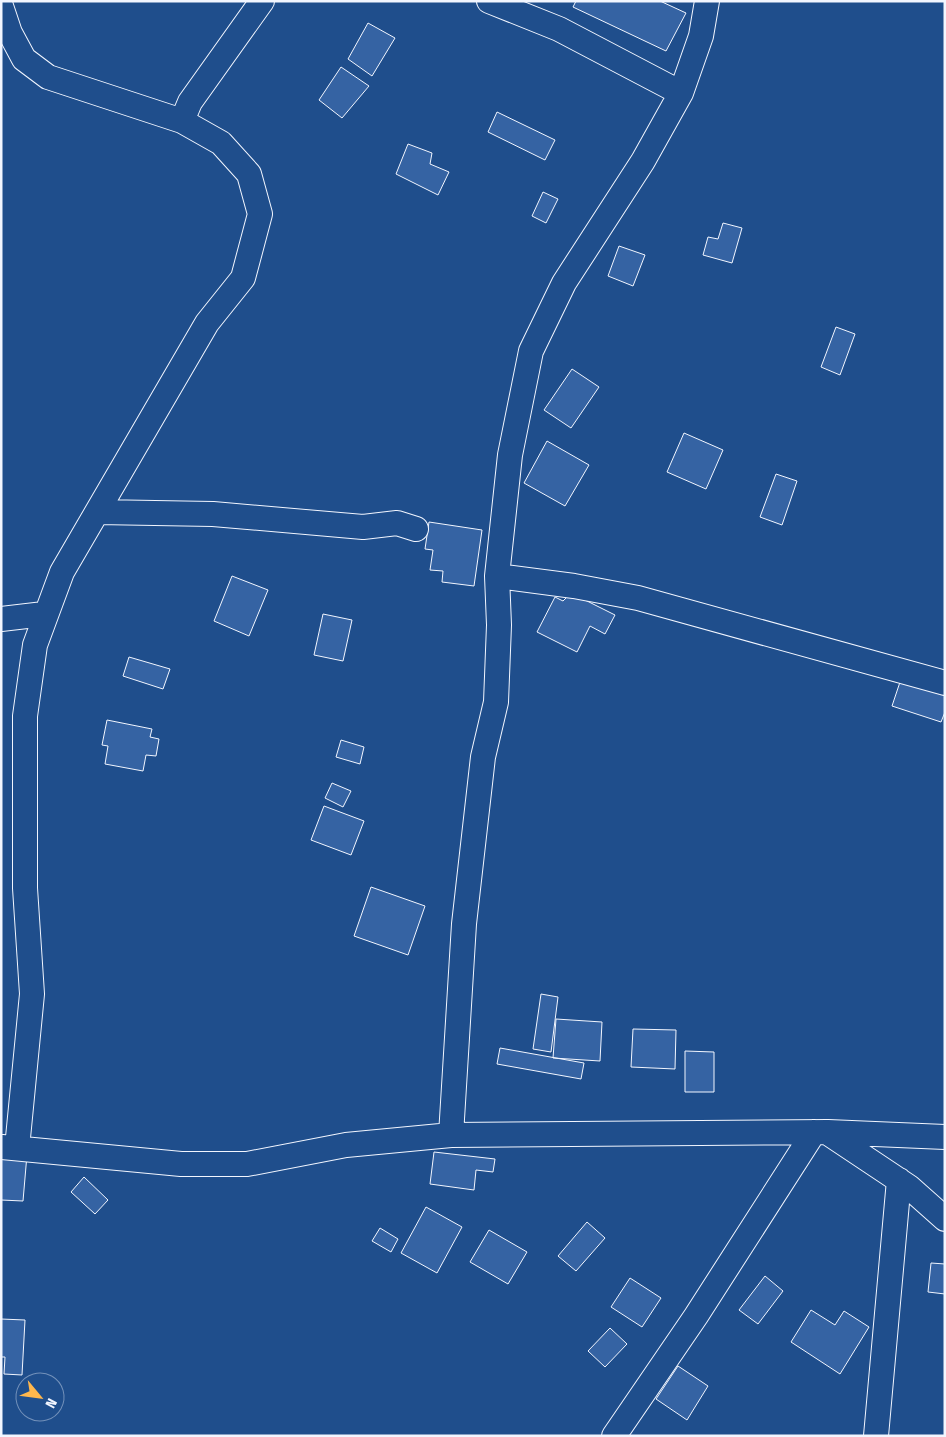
<svg xmlns="http://www.w3.org/2000/svg" width="946" height="1437" font-family="'Fira Sans Condensed',sans-serif">
	<style>
		.building { fill: #3563a3; stroke: #f2f6ff }
		.lines { fill: none; stroke-linecap: round; stroke-linejoin: round }
		.minor-casing { stroke: #f2f6ff; stroke-width: 26 }
		.minor { stroke: #1f4e8c; stroke-width: 24 }
	</style>
	<rect width="100%" height="100%" fill="#1f4e8c"/>
	<!-- building -->
	<path class="building" d="M576,1H660L686,13L666,51L573,7Z
		M368,23L395,38L372,76L348,59Z
		M341,67L369,86L342,118L319,100Z
		M497,112L555,140L545,160L488,132Z
		M408,144L432,153L430,164L449,172L438,195L396,174Z
		M543,192L558,199L546,223L532,216Z
		M723,223L742,228L732,263L703,255L708,237L718,239Z
		M619,246L645,255L633,286L608,276Z
		M836,327L855,334L840,375L821,367Z
		M572,369L599,387L571,428L544,410Z
		M684,433L723,450L706,489L667,472Z
		M547,441L589,465L565,506L524,483Z
		M776,474L797,481L782,525L760,517Z
		M429,522L482,530L474,586L442,582L443,571L430,570L433,550L425,549Z
		M232,576L268,590L249,636L214,621Z
		M571,593L615,615L605,634L590,626L577,652L537,632L555,597L563,601Z
		M323,614L352,620L343,661L314,655Z
		M129,657L170,669L163,689L123,676Z
		M902,676L945,677V712L941,722L892,706Z
		M107,720L152,729L150,737L159,739L156,756L146,755L143,771L105,764L108,746L102,745Z
		M341,740L364,747L360,764L336,757Z
		M332,783L351,791L343,807L325,798Z
		M324,806L364,821L351,855L311,840Z
		M371,887L425,906L408,955L354,936Z
		M541,994L558,997L551,1052L533,1049Z
		M556,1019L602,1022L600,1061L553,1058Z
		M633,1029L676,1030L675,1069L631,1067Z
		M500,1048L584,1063L581,1079L497,1064Z
		M685,1051L714,1052V1092H685Z
		M1,1141L28,1143L23,1201L1,1200Z
		M434,1152L495,1159L493,1172L476,1170L474,1190L430,1184Z
		M84,1177L108,1200L95,1214L71,1192Z
		M426,1207L462,1227L437,1273L401,1253Z
		M587,1222L605,1238L576,1271L558,1256Z
		M380,1228L398,1239L391,1252L372,1241Z
		M489,1230L527,1252L508,1284L470,1262Z
		M931,1263L945,1264V1294L928,1292Z
		M765,1276L783,1291L758,1324L739,1310Z
		M630,1278L661,1298L642,1327L611,1307Z
		M811,1310L835,1325L844,1311L869,1327L840,1374L791,1342Z
		M1,1319L25,1320L22,1375L4,1374L5,1357H1Z
		M610,1328L627,1344L605,1367L588,1351Z
		M678,1366L708,1386L687,1420L656,1399Z"/>
	<g class="lines">
		<defs>
			<path id="minor" d="M489,1L559,29L681,93
				M1,6L10,33L24,59L48,77L182,121L221,143L249,174L260,214L243,278L207,323L62,572L35,645L25,716V888L32,994L17,1148
				M182,121L190,102L262,1
				M97,512L213,514L363,527L397,523L416,529
				M497,576L574,586L638,598L945,683
				M1,619L44,614
				M828,1133L909,1187L945,1219
				M451,1135L464,924L483,757L496,702L499,625L497,576L510,455L531,351L564,283L643,161L681,93L701,36L707,1
				M2,1147L181,1164H247L346,1145L451,1135L828,1132L945,1137
				M614,1436L696,1316L814,1132
				M876,1436L899,1180"/>
		</defs>
		<!-- minor casing -->
		<use href="#minor" class="minor-casing"/>
		<!-- minor -->
		<use href="#minor" class="minor"/>
	</g>
	<!-- border -->
	<rect width="946" height="1437" fill="none" stroke="#f2f6ff" stroke-width="5"/>
	<!-- north arrow -->
	<g transform="translate(40 1397) rotate(119)"><circle r="24" fill="#1f4e8c" stroke="#7391ba"/>
	<path d="M0-4L9 19L0 12L-9 19Z" fill="#ffb74d"/>
	<text y="-8" font-size="14" font-weight="bold" text-anchor="middle" fill="#f2f6ff">N</text>
	</g>
</svg>
